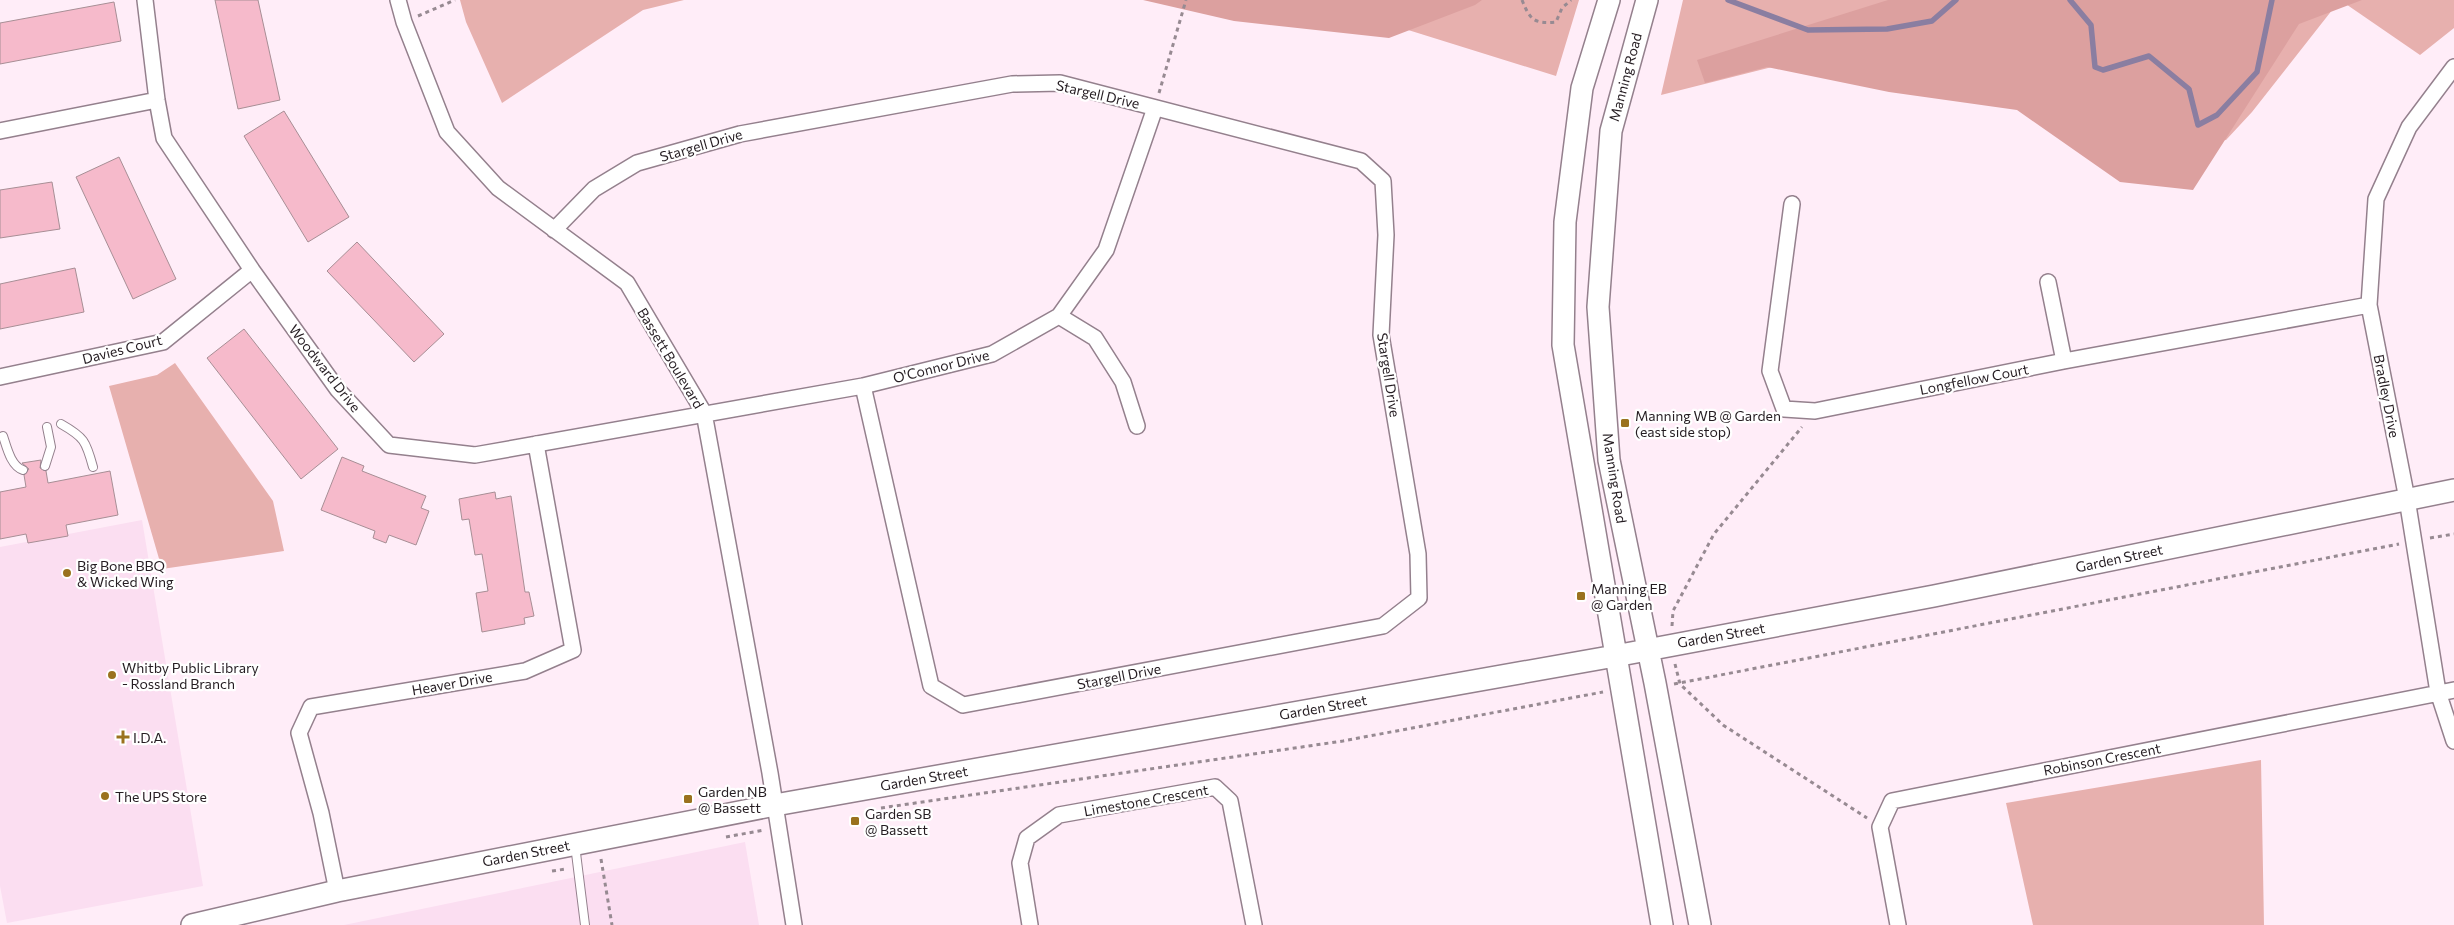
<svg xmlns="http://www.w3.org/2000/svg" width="2454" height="925" font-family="Commissioner,sans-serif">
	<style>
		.built { fill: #fbdef1 }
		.green { fill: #e7b0ae }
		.forest { fill: #dca09f }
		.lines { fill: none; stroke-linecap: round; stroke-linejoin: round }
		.stream { stroke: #8a7ea1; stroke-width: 5.5 }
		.building { fill: #f6bacb; stroke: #a78e95 }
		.lane-casing { stroke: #94808d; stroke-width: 10 }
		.street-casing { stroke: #94808d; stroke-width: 18 }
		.secondary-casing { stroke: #94808d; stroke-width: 24 }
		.path { stroke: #978a92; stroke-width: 3; stroke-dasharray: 4 4; stroke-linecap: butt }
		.lane { stroke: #fff; stroke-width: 8 }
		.street { stroke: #fff; stroke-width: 15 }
		.secondary { stroke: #fff; stroke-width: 21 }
		.poi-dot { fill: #9a721e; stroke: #fff; stroke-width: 2 }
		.labels { text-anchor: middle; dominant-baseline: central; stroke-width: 4.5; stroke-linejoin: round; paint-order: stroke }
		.street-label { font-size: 14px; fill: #251d22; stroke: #fff }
		.poi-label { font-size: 14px; fill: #251d22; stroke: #fff; text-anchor: start }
	</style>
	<rect width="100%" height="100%" fill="#ffedf8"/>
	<!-- built -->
	<path class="built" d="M142,520L203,886L7,923L0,886V547Z
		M745,842L759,925H344Z"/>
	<!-- green -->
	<path class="green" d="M460,0H684L643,10L502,103L466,22Z
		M1312,0H1579L1556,76Z
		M1683,0H2454V28L2420,55L2340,0L2252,112L2226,140L2166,149L1915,52L1784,64L1661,95Z
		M175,363L273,501L284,551L162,569L109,386L157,375Z
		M2261,760L2264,925H2033L2006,803Z"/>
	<!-- forest -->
	<path class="forest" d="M1143,0H1482L1475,5L1389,38L1234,21Z
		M1888,0H2362L2299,24L2193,190L2120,182L2017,110L1889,92L1767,67L1705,83L1697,60Z"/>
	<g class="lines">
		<!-- stream -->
		<path class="stream" d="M1728,0L1808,30L1887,29L1932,21L1956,0
			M2070,0L2091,25L2095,67L2103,70L2149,56L2189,89L2198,125L2217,115L2257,72L2272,0"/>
	</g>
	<!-- building -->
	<path class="building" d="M215,0H258L280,100L238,109Z
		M114,2L121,41L0,64V23Z
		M284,111L349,217L308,242L244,136Z
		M119,157L176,279L133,299L76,177Z
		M52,182L60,229L0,238V190Z
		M357,242L444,334L414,362L327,271Z
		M75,268L84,312L0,329V284Z
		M244,329L338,449L301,479L207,358Z
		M342,457L364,466L362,471L426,496L421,508L429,511L416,545L389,535L386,543L373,538L375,531L321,510Z
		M41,460L40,468L46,471L48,483L110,471L118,515L66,525L68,536L28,543L26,534L0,539V492L26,487L24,475L29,469L22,463Z
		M495,492L496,499L511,496L525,592H529L534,616L524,618L525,624L482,632L476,593L488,591L482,554L475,555L469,519L462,520L459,499Z"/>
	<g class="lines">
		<defs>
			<path id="lane" d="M61,424C84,437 86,441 93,467
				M3,436C7,448 11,466 23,470
				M45,466L51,447L47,427
				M575,845L585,925"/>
			<path id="street" d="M145,0L157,100L164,138L252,270L338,390L389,445L475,455L863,386L992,354L1059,316L1106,250L1155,108
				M398,0L404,22L447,132L498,188L627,283L704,413L770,773L794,925
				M2454,67L2409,127L2376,199L2369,305L2407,499L2438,692L2454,741
				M0,131L157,100
				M1792,204L1770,371L1784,409L1815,411L2064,361L2369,305
				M554,230L594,189L637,163L740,134L1012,84L1060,83L1361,161L1383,181L1386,235L1381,335L1418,554L1419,598L1383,626L963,705L931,686L863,386
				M2048,282L2064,361
				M1059,316L1095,338L1123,382L1137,426
				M0,377L163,342L252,270
				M337,891L321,813L299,733L311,707L525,671L573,650L536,444
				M1030,925L1020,863L1027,838L1059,815L1215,787L1230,801L1254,925
				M1898,925L1880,827L1892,801L2454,690"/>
			<path id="secondary" d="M1609,0L1582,88L1565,222L1563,345L1662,925
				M1647,0L1611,131L1598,307L1609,460L1655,683L1700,925
				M192,925L337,891L775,805L1615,656L1934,596L2454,490"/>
		</defs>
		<!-- lane casing -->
		<use href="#lane" class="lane-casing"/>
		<!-- street casing -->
		<use href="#street" class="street-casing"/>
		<!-- secondary casing -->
		<use href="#secondary" class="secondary-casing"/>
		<!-- path -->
		<path class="path" d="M1522,0C1530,20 1534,24 1556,22L1562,8L1571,0
			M418,16L455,0
			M1159,93L1186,0
			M2430,538L2454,534
			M1672,626L1673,611L1714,534L1802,427
			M1675,664L1680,684L1723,725L1867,818
			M1674,684L2399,544
			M881,808L1343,741L1603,692
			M726,837L764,830
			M601,859L612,925
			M552,871L566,869"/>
		<!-- lane -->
		<use href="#lane" class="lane"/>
		<!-- street -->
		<use href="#street" class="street"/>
		<!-- secondary -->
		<use href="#secondary" class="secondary"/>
	</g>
	<!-- markers -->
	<g class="poi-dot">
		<rect x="1620" y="418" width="10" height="10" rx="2.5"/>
		<circle cx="67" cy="573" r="5"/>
		<rect x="1576" y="591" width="10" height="10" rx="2.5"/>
		<circle cx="112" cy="675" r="5"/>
		<path d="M120.5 729.5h5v5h5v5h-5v5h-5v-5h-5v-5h5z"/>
		<circle cx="105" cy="796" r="5"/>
		<rect x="683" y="794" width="10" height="10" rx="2.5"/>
		<rect x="850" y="816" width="10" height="10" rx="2.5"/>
	</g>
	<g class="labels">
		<!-- street labels -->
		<g class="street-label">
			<text transform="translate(1625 77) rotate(-75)">Manning Road</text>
			<text transform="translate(1098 94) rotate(13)">Stargell Drive</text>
			<text transform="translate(701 145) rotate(-16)">Stargell Drive</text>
			<text transform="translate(122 349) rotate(-14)">Davies Court</text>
			<text transform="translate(671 358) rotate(59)">Bassett Boulevard</text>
			<text transform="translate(941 366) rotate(-14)">O'Connor Drive</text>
			<text transform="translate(325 368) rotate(52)">Woodward Drive</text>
			<text transform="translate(1389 375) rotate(81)">Stargell Drive</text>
			<text transform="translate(1974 379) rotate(-11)">Longfellow Court</text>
			<text transform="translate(2387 396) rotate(79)">Bradley Drive</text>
			<text transform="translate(1615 478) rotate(81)">Manning Road</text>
			<text transform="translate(2119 558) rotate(-12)">Garden Street</text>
			<text transform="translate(1721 635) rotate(-10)">Garden Street</text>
			<text transform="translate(1119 676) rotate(-11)">Stargell Drive</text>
			<text transform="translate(452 683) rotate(-10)">Heaver Drive</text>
			<text transform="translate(1323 707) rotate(-10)">Garden Street</text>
			<text transform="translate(2102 759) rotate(-11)">Robinson Crescent</text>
			<text transform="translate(924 778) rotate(-10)">Garden Street</text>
			<text transform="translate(1146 800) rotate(-10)">Limestone Crescent</text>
			<text transform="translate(526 853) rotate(-11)">Garden Street</text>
		</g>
		<!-- poi labels -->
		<g class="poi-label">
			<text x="1635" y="415">Manning WB @ Garden<tspan x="1635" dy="16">(east side stop)</tspan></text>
			<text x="77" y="565">Big Bone BBQ<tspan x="77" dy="16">&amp; Wicked Wing</tspan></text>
			<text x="1591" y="588">Manning EB<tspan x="1591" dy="16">@ Garden</tspan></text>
			<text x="122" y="667">Whitby Public Library<tspan x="122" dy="16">- Rossland Branch</tspan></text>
			<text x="133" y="737">I.D.A.</text>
			<text x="698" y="791">Garden NB<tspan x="698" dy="16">@ Bassett</tspan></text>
			<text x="115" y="796">The UPS Store</text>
			<text x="865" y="813">Garden SB<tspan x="865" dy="16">@ Bassett</tspan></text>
		</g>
	</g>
</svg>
